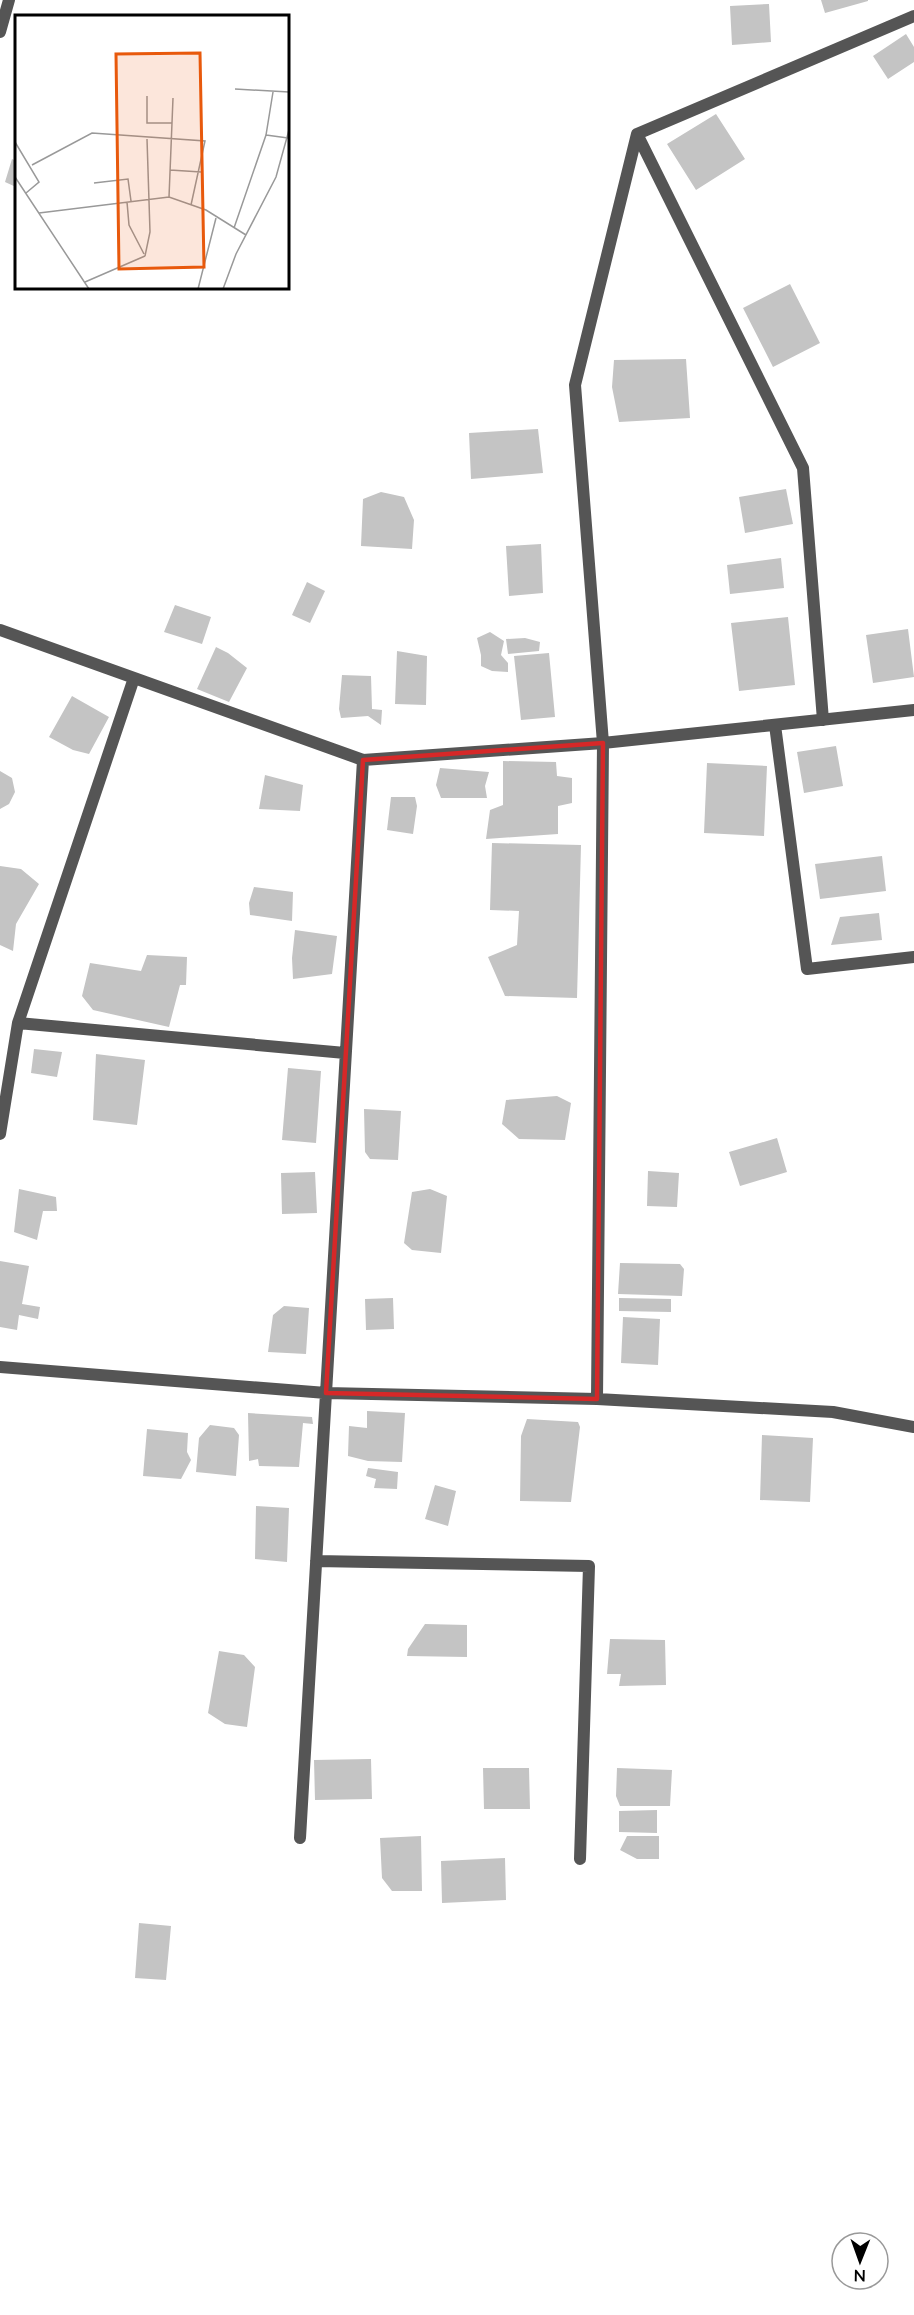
<svg xmlns="http://www.w3.org/2000/svg" width="914" height="2315" font-family="Lato,sans-serif">
	<style>
		.building { fill: #c4c4c4 }
		.lines { fill: none; stroke-linecap: round; stroke-linejoin: round }
		.minor { stroke: #555; stroke-width: 12 }
		.marked { fill: none; stroke: #d62828; stroke-width: 4.5; stroke-linejoin: round }
		.inset-road { fill: none; stroke: #999; stroke-width: 1.5 }
		.view { fill: #e8590c; fill-opacity: 0.15; stroke: #e8590c; stroke-width: 3 }
		.inset-edge { fill: none; stroke: #000; stroke-width: 3 }
	</style>
	<rect width="100%" height="100%" fill="#fff"/>
	<!-- building -->
	<path class="building" d="M821,0H868V1L825,13Z
		M769,4L771,42L732,45L730,6Z
		M906,34L914,47V62L888,79L873,56Z
		M716,114L745,159L696,190L667,144Z
		M12,159L16,161V187L5,182Z
		M790,284L820,343L773,367L743,308Z
		M686,359L690,418L619,422L612,387L614,360Z
		M538,429L543,473L471,479L469,433Z
		M786,489L793,524L745,533L739,497Z
		M381,492L404,497L414,520L412,549L361,546L363,499Z
		M541,544L543,593L509,596L506,546Z
		M781,558L784,588L730,594L727,565Z
		M307,582L325,591L310,623L292,615Z
		M175,605L211,617L202,644L164,632Z
		M788,617L795,685L739,691L731,623Z
		M908,629L914,677L873,683L866,635Z
		M490,632L504,641L501,655L508,663V672L492,671L481,666V655L477,638Z
		M525,638L540,642L539,651L508,654L506,639Z
		M216,647L228,653L247,668L229,702L197,689Z
		M397,651L427,656L426,705L395,704Z
		M549,653L555,717L521,720L514,656Z
		M342,675L371,676L372,709L382,710L381,725L368,716L341,718L339,709Z
		M72,696L109,717L89,754L73,750L49,737Z
		M836,746L843,786L804,793L797,752Z
		M503,761L556,762L557,776L572,778V803L558,806V834L486,839L490,810L503,805Z
		M707,763L767,766L764,836L704,833Z
		M440,768L489,772L485,786L487,798H441L436,785Z
		M0,771L12,778L15,792L9,804L0,809Z
		M265,775L303,785L300,811L259,809Z
		M391,797H415L417,806L413,834L387,830Z
		M492,843L581,845L577,998L505,996L488,957L517,945L519,911L490,910Z
		M882,856L886,891L820,899L815,864Z
		M0,866L21,869L39,884L16,924L13,951L0,945Z
		M254,887L293,892L292,921L250,915L249,903Z
		M879,913L882,940L831,945L840,917Z
		M295,930L337,936L332,974L293,979L292,958Z
		M147,955L187,957L186,985H180L169,1027L93,1010L82,996L90,963L141,971Z
		M34,1049L62,1052L57,1077L31,1073Z
		M96,1054L145,1060L137,1125L93,1120Z
		M288,1068L321,1071L316,1143L282,1140Z
		M557,1096L571,1103L565,1140L519,1139L502,1124L506,1100Z
		M364,1109L401,1111L398,1160L370,1159L365,1152Z
		M777,1138L787,1172L740,1186L729,1152Z
		M648,1171L679,1173L677,1207L647,1206Z
		M315,1172L317,1213L282,1214L281,1173Z
		M19,1189L56,1197L57,1211H43L37,1240L14,1232Z
		M430,1189L447,1196L441,1253L412,1250L404,1243L412,1192Z
		M0,1261L29,1266L22,1304L40,1307L38,1319L19,1315L17,1330L0,1327Z
		M620,1263L680,1264L684,1269L682,1296L618,1294Z
		M393,1298L394,1329L366,1330L365,1299Z
		M619,1298L671,1299V1312L619,1311Z
		M284,1306L309,1308L306,1354L268,1352L273,1315Z
		M623,1317L660,1319L658,1365L621,1363Z
		M367,1411L405,1413L402,1462L368,1461L348,1456L349,1426L367,1428Z
		M248,1413L312,1417L313,1424L303,1423L299,1467L259,1466L258,1459L249,1461Z
		M527,1419L578,1422L580,1427L571,1502L520,1501L521,1436Z
		M210,1425L234,1428L239,1435L236,1476L196,1472L199,1438Z
		M147,1429L188,1433L187,1452L191,1460L181,1479L143,1476Z
		M762,1435L813,1438L810,1502L760,1500Z
		M368,1468L398,1472L397,1489L374,1488L376,1479L366,1476Z
		M435,1485L456,1491L448,1526L425,1519Z
		M256,1506L289,1508L287,1562L255,1559Z
		M425,1624L467,1625V1657L407,1656L408,1649Z
		M610,1639L665,1640L666,1685L619,1686L621,1674H607Z
		M219,1651L244,1655L255,1667L247,1727L225,1724L208,1713Z
		M371,1759L372,1799L315,1800L314,1760Z
		M483,1768H529L530,1809H484Z
		M617,1768L672,1770L670,1806H620L616,1796Z
		M657,1810V1833L619,1832V1811Z
		M421,1836L422,1891H392L382,1878L380,1838Z
		M627,1836H659V1859H637L620,1850Z
		M505,1858L506,1900L442,1903L441,1861Z
		M139,1923L171,1926L166,1980L135,1978Z"/>
	<g class="lines">
		<!-- minor -->
		<path class="minor" d="M0,32L9,0
			M637,134L803,468L823,720
			M637,134L914,16
			M0,630L363,760L603,743L914,710
			M775,725L807,969L914,957
			M18,1023L345,1053
			M0,1134L18,1023L134,678
			M0,1367L326,1393L597,1399L833,1412L914,1427
			M597,1399L603,743L575,385L637,134
			M316,1561L589,1566L580,1859
			M300,1838L363,760"/>
	</g>
	<!-- marked area -->
	<path class="marked" d="M603,743L597,1399L326,1393L363,760Z"/>
	<!-- overview -->
	<g transform="translate(15 15)">
		<rect width="274" height="274" fill="#fff"/>
		<path class="inset-road" d="M220,74L274,77M132,81V108H157M251,120L273,123M0,127L24,167L11,178M17,150L77,118L190,126L176,190M155,155L186,157M0,162L74,274M79,168L113,164L116,186M154,182L158,83M112,187L114,210L129,239M24,198L154,182L191,195L231,220M219,213L251,120L258,77M130,241L135,217L132,124M70,267L130,241M183,274L201,203M208,274L221,239L261,162L274,115"/>
		<path class="view" d="M185,38L189,252L104,254L101,39Z"/>
		<rect width="274" height="274" class="inset-edge"/>
	</g>
	<!-- north arrow -->
	<g transform="translate(860 2261) rotate(181)"><circle r="28" fill="#ffffff" stroke="#999999" stroke-width="1.5"/>
	<path d="M0-4.5L10 22L0 15L-10 22Z" fill="#000000"/>
	<text y="-9" font-size="16" font-weight="bold" text-anchor="middle" fill="#000000">N</text>
	</g>
</svg>
